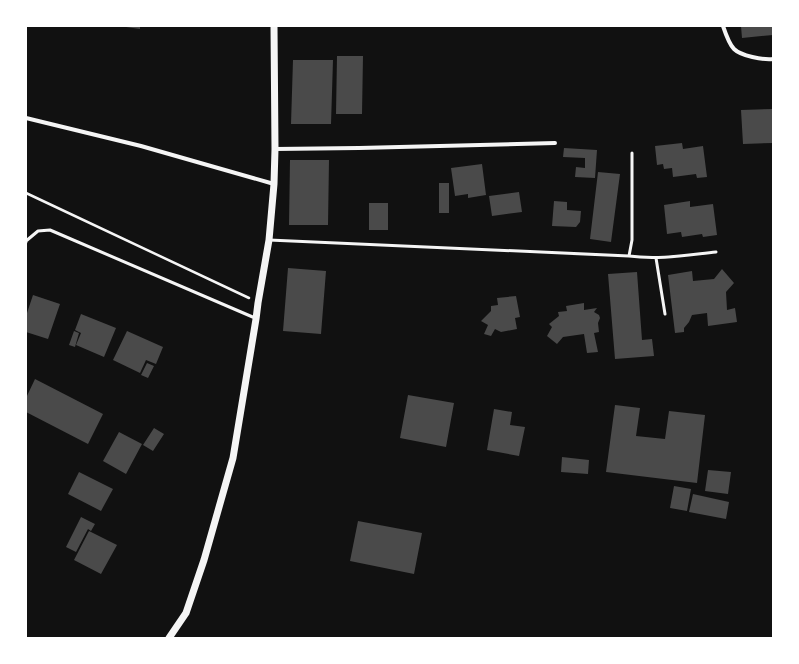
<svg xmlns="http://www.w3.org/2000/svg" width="799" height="664" font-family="'DejaVu Sans',sans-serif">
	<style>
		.building { fill: #4a4a4a }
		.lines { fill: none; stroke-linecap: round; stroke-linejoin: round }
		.path { stroke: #f5f5f5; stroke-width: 2.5 }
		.service { stroke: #f5f5f5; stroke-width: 3 }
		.minor { stroke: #f5f5f5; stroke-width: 4 }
		.tertiary { stroke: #f5f5f5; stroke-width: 7 }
	</style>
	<rect width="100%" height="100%" fill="#111"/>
	<!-- building -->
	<path class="building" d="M126,26H140V29L126,27Z
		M741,26H773V35L742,38Z
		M337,56H363L362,114H336Z
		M293,60H333L331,124H291Z
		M773,109V143L743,144L741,110Z
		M682,143L683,149L703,146L707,177L697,178L696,174L673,177L672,168L664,169L663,164L657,165L655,146Z
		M564,148L597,150L595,178L575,177L576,167L585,168V158L563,157Z
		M290,160H329L328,225H289Z
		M482,164L486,195L468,198V194L455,196L451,168Z
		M598,172L620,174L611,242L590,239Z
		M439,183H449V213H439Z
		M519,192L522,212L492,216L489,196Z
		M554,201L567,202V210L581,211L580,222L576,227L552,226Z
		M690,201V207L713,204L717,235L703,237L702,234L682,237L681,232L667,234L664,205Z
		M369,203H388V230H369Z
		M288,268L326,271L321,334L283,331Z
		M722,269L734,283L726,292L727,310L735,308L737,322L708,326L707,313L692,315L689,322L684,328V332L675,333L668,275L692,271L693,281L714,279Z
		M637,272L642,340L652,339L654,356L615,359L608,274Z
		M33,295L60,304L48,339L26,332V316Z
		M516,296L520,317L515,318L517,329L501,332L495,329L491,336L484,334L488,325L481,321L491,311V306L498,305L497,298Z
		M584,303V310L597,308L594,312L599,315L600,318L598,323L599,332L594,333L598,352L587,353L584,334L563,337L557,344L547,336L552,327L549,324L559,316L558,312L567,311L566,306Z
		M81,314L116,328L104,357L76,345L81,333L75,330Z
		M74,331L79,333L75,347L69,345Z
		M127,331L163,347L156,364L146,360L140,373L113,360Z
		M147,363L154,366L148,378L141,375Z
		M35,379L103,414L88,444L26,412V398Z
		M408,395L454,403L446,447L400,438Z
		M615,405L640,408L636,436L665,439L669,411L705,415L697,483L606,472Z
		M494,409L512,412L510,425L525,427L519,456L487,450Z
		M154,428L164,434L153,451L143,445Z
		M119,432L142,444L126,474L103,461Z
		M562,457L589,460L588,474L561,472Z
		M708,470L731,472L728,494L705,491Z
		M79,472L113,489L101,511L68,494Z
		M674,486L691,489L687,511L670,508Z
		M693,494L729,502L726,519L689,512Z
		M81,517L95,524L91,531L88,529L76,552L66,547Z
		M358,521L422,533L414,574L350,561Z
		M89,531L117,545L101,574L74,560Z"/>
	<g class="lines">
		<!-- path -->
		<path class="path" d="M26,193L249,298"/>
		<!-- service -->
		<path class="service" d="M269,240L629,256L632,240V153
			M26,242V241L38,231L50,230L255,318
			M629,256C658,260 687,255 716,252
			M656,258L665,314"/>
		<!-- minor -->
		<path class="minor" d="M723,26C725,32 730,45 734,49C741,56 763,60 773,59
			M26,118L141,146L274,184
			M275,149L359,148L555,143"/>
		<!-- tertiary -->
		<path class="tertiary" d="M169,638L186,613L204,560L233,458L256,319L258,303L269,240L274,184L275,149L274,26"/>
	</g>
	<!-- border -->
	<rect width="799" height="664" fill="none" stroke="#ffffff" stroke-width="54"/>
</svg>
